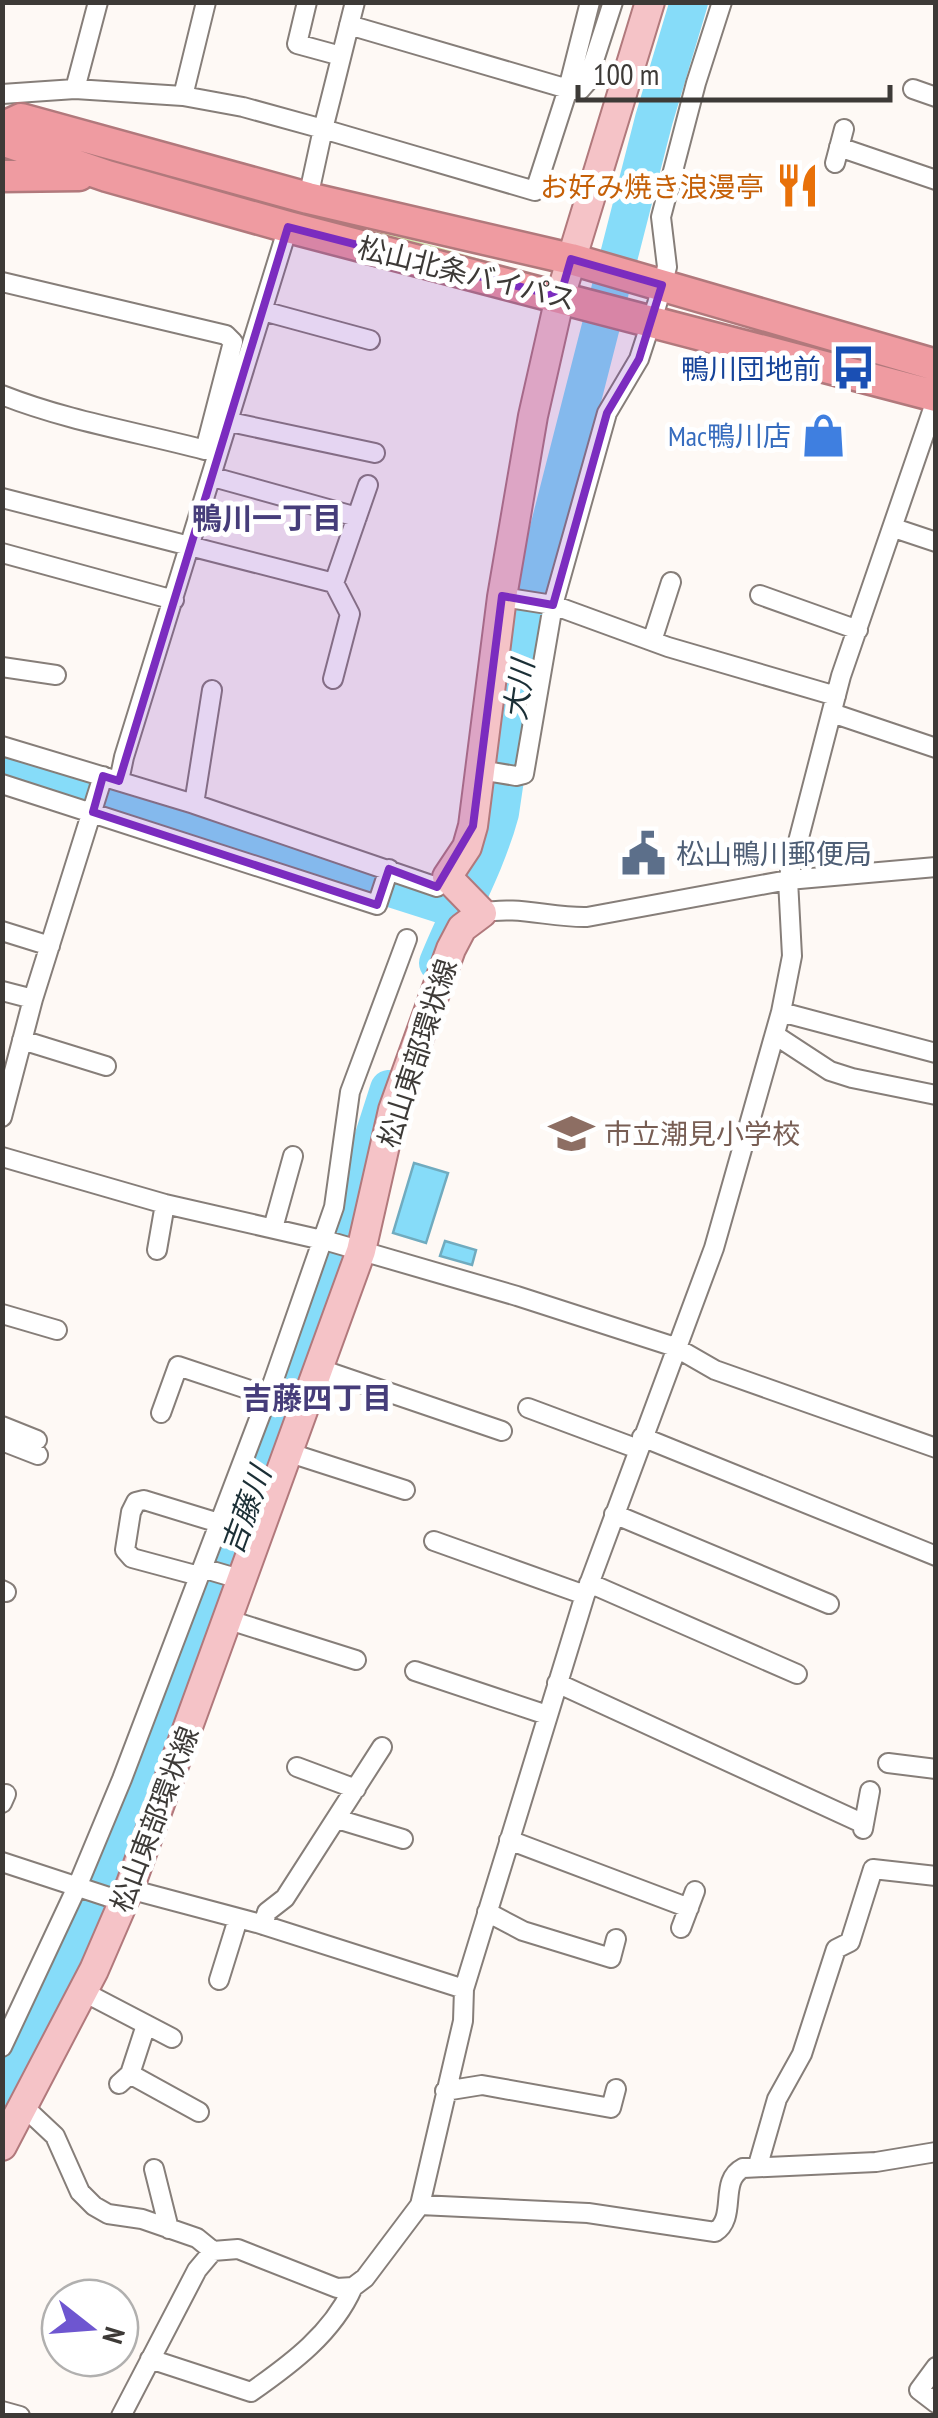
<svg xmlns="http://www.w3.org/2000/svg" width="938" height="2418" font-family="'PT Sans Narrow','Noto Sans JP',sans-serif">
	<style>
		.green { fill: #d4e9ac }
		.water { fill: #86dcf9; stroke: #70abbf; stroke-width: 2.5 }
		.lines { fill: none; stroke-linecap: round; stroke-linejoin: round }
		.river { stroke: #86dcf9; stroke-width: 38 }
		.street-casing { stroke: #867e79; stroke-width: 22 }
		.primary-casing { stroke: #b1797c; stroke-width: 32 }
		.highway-casing { stroke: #b1797c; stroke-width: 35 }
		.street { stroke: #fff; stroke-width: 18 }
		.primary { stroke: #f5c3c7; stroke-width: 28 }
		.highway { stroke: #ef9ba1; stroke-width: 30 }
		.marked { fill: #7b2cbf; fill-opacity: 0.2; stroke: #7b2cbf; stroke-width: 8; stroke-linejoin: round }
		.labels { text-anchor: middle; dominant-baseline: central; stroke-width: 10; stroke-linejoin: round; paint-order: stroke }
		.food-label { font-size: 28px; fill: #c56008; stroke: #fff; text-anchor: end }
		.street-label { font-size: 28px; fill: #3d3a37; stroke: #fff }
		.transit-label { font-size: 28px; fill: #164399; stroke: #fff; text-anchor: end }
		.shop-label { font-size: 28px; fill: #366cbe; stroke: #fff; text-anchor: end }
		.service-label { font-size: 28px; fill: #4e5e75; stroke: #fff; text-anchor: start }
		.education-label { font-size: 28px; fill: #785e54; stroke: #fff; text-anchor: start }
		.neighbourhood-label { font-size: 30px; font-weight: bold; fill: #463d7a; stroke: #fff }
		.water-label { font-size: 30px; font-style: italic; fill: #1b2f36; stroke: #fff }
	</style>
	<rect width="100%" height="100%" fill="#fef9f5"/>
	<!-- green -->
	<path class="green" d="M55,139L526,272L525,277L53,144Z"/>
	<!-- water -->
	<path class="water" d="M414,1163L448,1173L426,1243L393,1233Z
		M445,1241L476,1250L472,1265L440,1256Z"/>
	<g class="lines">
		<!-- river -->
		<path class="river" d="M2,764L459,910
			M438,963C458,913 486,865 500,813L532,595L654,119L689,2
			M2,2099L77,1942L172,1707L311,1332L389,1089"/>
		<defs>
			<path id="street" d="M98,2L75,89L183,96L243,107L323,129L308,198
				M307,2L297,44L341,56
				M590,2L568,89L580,90L587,82L613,2
				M349,25L568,89L535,191L323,129C334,87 344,45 355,2
				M913,89L936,97
				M2,94L75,89
				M183,96L206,2
				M839,147L936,180
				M835,163L844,129
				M2,282L226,335L233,342L205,450C137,432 68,421 2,395
				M263,311L370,340
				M230,422L375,453
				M213,477L357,517
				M2,498L334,583
				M894,528L936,542
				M2,553L174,600
				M760,595L858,630
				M502,597L553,605L668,647L836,696
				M652,641L671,582
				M2,667L56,675
				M333,679L350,614L334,583L368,485
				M832,713L936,748
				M2,746L194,804L437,887L447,877
				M480,770L516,776L524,774L553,605L607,413L639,359L657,304L667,267L661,217L696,83L722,2
				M119,781L124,757L288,227
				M2,784L377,905L389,869
				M194,804L212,690
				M482,913C515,905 552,918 587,917L788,880L936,867
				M2,931L50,946
				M2,991L33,999
				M781,1012L936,1053
				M775,1035L830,1071L852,1078L936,1095
				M22,1040L106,1066
				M2,1117L33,999L103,776
				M2,1157L165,1204L331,1242L517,1296L675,1347L715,1370L936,1448
				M273,1228L293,1156
				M157,1250L165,1204
				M2,1314L57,1330
				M320,1369L502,1431
				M528,1408L638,1449
				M161,1413L178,1366L268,1396
				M2,1426L37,1440
				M642,1437L936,1556
				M2,1441L38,1455
				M290,1453L405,1490
				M614,1514L829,1604
				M434,1541L585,1595
				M202,1568L243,1580
				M199,1576L132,1558L125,1550L131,1512L136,1502L144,1500L219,1523
				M589,1583L797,1674
				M2,1590L6,1592
				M229,1620L356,1660
				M415,1671L547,1715
				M557,1683L864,1824
				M888,1763L936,1769
				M297,1767L356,1789
				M2,1803L6,1794
				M337,1819L403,1839
				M863,1829L870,1791
				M509,1840L689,1908
				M2,1862L124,1902
				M129,1889L257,1923L464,1989
				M487,1912L523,1931L611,1958L616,1939
				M263,1925L267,1912L285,1898L382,1747
				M681,1928L695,1891
				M219,1980L238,1919
				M82,1991L172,2038
				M2,2047L77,1887L122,1779L273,1382L334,1207L350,1092L407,939
				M130,2074L199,2112
				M119,2084L130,2074L146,2025
				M445,2091L482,2085L611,2108L616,2089
				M23,2106L55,2136L80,2192L94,2206L108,2214L142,2219L197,2238L213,2251
				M758,2165L777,2099L802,2054L836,1949L850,1942L873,1869L936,1876
				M154,2169L169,2229
				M420,2205L588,2213L715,2232C738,2217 718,2181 743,2168L876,2162L936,2152
				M150,2359L251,2392C291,2364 333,2333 353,2287
				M936,2367L919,2390L936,2403
				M2,2411L20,2416
				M121,2416L197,2270L213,2251L238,2249L337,2288L353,2287L365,2278L420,2205L463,2021L464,1989L585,1595L714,1248L781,1012L792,956L788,880L841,676L936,400"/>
			<path id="primary" d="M2,2146L94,1970L129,1889L361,1251L393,1110L451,949L462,928L482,913L447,877L467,847L473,826L502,597L533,416L560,297L650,2"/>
			<path id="highway" d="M2,128L21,119L308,198L571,259L936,365
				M2,140L107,176L288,227L936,396
				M2,176L79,175"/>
		</defs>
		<!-- street casing -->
		<use href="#street" class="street-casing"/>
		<!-- primary casing -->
		<use href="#primary" class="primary-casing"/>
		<!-- highway casing -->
		<use href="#highway" class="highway-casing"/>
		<!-- street -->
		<use href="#street" class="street"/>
		<!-- primary -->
		<use href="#primary" class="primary"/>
		<!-- highway -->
		<use href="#highway" class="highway"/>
	</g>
	<!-- marked area -->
	<path class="marked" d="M288,227L560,297L571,259L662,285L639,359L607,413L553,605L502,596L473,826L437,887L389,869L377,905L93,812L103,776L119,781Z"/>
	<!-- icons -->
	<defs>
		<symbol id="restaurant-bare" viewBox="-9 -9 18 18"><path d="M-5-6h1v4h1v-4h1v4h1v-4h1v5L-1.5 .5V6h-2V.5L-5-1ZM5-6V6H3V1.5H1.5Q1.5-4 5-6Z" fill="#e8710a" stroke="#fff" stroke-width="2.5" paint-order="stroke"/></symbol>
		<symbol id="bus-bare" viewBox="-9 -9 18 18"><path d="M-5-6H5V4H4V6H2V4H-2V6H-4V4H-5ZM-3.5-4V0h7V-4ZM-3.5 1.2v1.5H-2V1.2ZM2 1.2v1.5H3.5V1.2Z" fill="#1a4fb4" stroke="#fff" stroke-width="2.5" paint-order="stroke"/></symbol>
		<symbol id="shop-bare" viewBox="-9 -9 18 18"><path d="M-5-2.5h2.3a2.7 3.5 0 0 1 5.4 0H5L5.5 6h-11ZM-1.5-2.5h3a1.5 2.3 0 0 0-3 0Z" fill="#3f7fe0" stroke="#fff" stroke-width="2.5" paint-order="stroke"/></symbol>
		<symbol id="civic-bare" viewBox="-9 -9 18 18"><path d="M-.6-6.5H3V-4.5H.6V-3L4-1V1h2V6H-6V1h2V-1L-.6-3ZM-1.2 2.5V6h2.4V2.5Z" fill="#5c6f8a" stroke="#fff" stroke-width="2.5" paint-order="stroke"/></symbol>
		<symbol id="school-bare" viewBox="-9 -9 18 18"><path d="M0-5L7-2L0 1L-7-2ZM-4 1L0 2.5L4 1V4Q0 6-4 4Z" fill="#8d6e63" stroke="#fff" stroke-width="2.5" paint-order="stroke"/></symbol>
	</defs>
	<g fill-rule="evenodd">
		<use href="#restaurant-bare" x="766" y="154" width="63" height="63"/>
		<use href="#bus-bare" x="822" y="336" width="63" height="63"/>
		<use href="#shop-bare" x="792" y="404" width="63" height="63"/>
		<use href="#civic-bare" x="612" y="822" width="63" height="63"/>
		<use href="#school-bare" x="540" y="1102" width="63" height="63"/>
	</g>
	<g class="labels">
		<!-- food labels -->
		<g class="food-label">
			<text x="764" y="186">お好み焼き浪漫亭</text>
		</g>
		<!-- street labels -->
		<g class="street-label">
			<text transform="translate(467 273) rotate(14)">松山北条バイパス</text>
			<text transform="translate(417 1053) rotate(-72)">松山東部環状線</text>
			<text transform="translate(154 1819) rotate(-69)">松山東部環状線</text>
		</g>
		<!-- transit labels -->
		<g class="transit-label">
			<text x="821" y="368">鴨川団地前</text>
		</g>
		<!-- shop labels -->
		<g class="shop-label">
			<text x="791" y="435">Mac鴨川店</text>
		</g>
		<!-- service labels -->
		<g class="service-label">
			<text x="676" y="853">松山鴨川郵便局</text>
		</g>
		<!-- education labels -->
		<g class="education-label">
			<text x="604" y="1133">市立潮見小学校</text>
		</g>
		<!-- neighbourhood labels -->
		<g class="neighbourhood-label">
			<text x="267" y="517">鴨川一丁目</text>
			<text x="317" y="1397">吉藤四丁目</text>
		</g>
		<!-- water labels -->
		<g class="water-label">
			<text transform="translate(518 690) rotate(-82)">大川</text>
			<text transform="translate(245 1510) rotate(-70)">吉藤川</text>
		</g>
	</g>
	<!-- border -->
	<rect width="938" height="2418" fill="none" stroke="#3d3a37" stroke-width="10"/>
	<!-- north arrow -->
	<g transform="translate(90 2328) rotate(107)"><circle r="48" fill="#ffffff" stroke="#b1b0af" stroke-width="2.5"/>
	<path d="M0-8L18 38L0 25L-18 38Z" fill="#6e56d0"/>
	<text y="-15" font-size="28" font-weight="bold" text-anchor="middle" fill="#3d3a37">N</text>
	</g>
	<!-- scale -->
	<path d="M578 85v15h312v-15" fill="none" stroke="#3d3a37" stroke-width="5"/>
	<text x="593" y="85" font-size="30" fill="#3d3a37" stroke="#ffffff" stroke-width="8" paint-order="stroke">100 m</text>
</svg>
